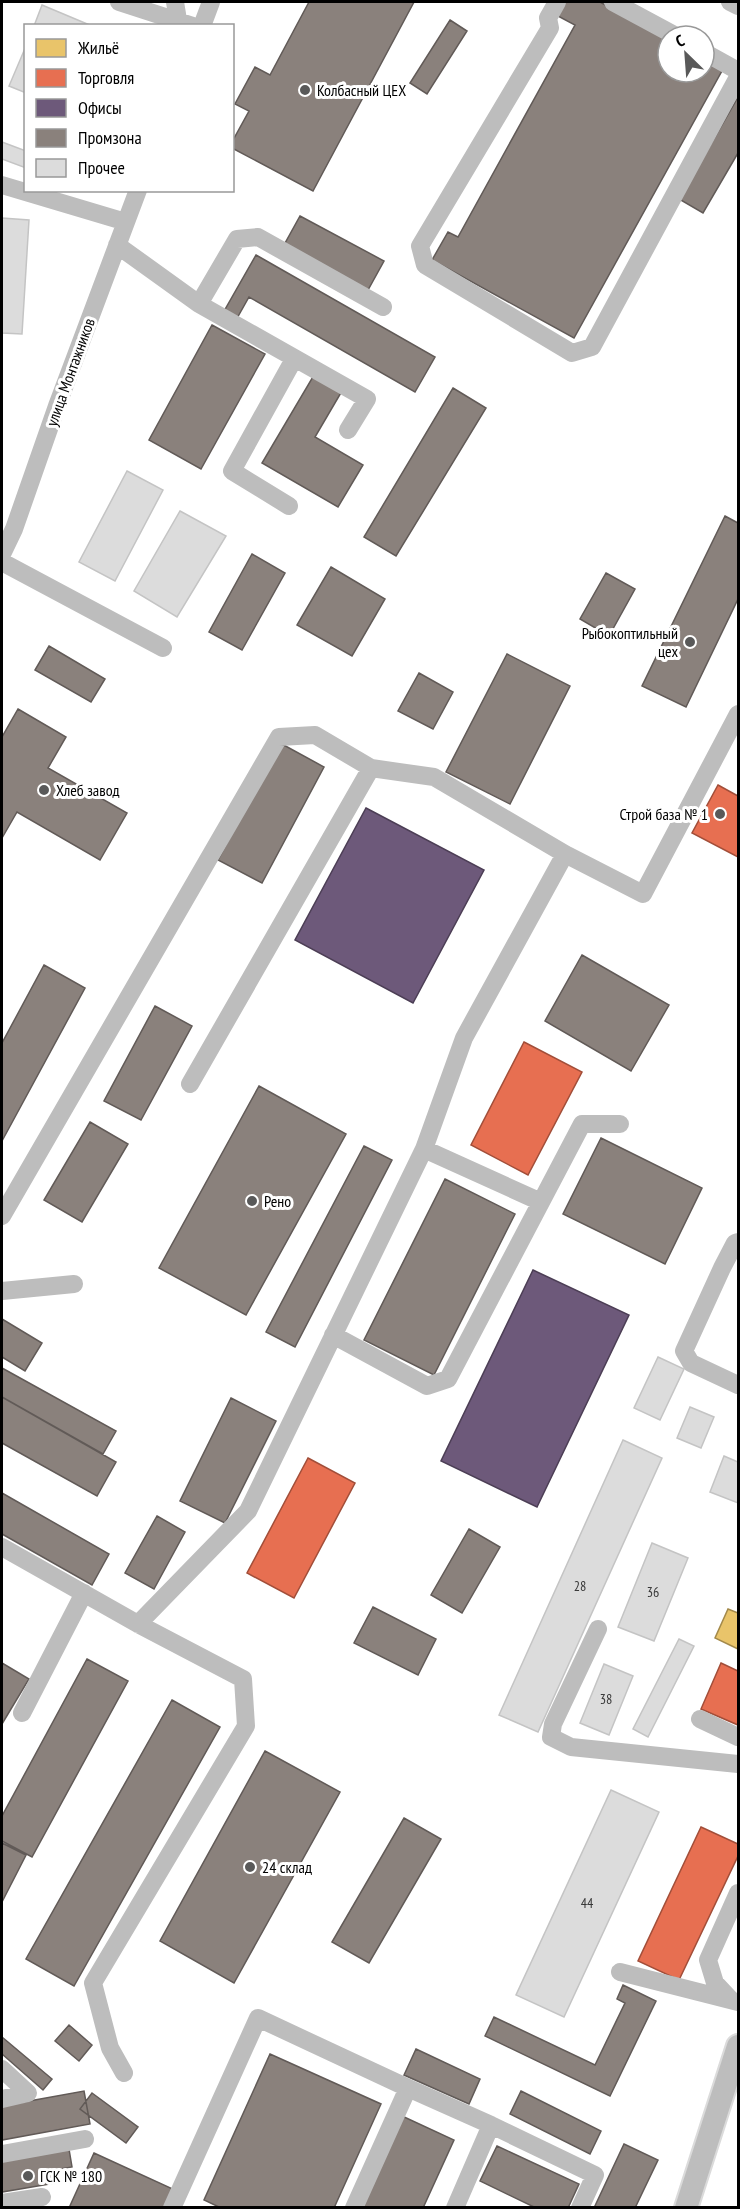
<svg xmlns="http://www.w3.org/2000/svg" width="740" height="2209" font-family="'PT Sans Narrow',sans-serif">
	<style>
		.homes { fill: #e9c46a; stroke: #a3894a; stroke-width: 1.5 }
		.shops { fill: #e76f51; stroke: #a24e39; stroke-width: 1.5 }
		.offices { fill: #6d597a; stroke: #4c3e55; stroke-width: 1.5 }
		.industry { fill: #8a817c; stroke: #615a57; stroke-width: 1.5 }
		.building { fill: #dcdcdc; stroke: #c4c4c4; stroke-width: 1.5 }
		.lines { fill: none; stroke-linecap: round; stroke-linejoin: round }
		.major-casing { stroke: #dbdbdb; stroke-width: 26 }
		.minor { stroke: #bdbdbd; stroke-width: 18 }
		.major { stroke: #bdbdbd; stroke-width: 22 }
		.poi-dot { fill: #595959; stroke: #fff; stroke-width: 2 }
		.labels { text-anchor: middle; dominant-baseline: central; stroke-width: 6; stroke-linejoin: round; paint-order: stroke }
		.number-label { font-size: 14px; fill: #373737 }
		.poi-label { font-size: 16px; fill: #000; stroke: #fff; text-anchor: start }
		.street-label { font-size: 16px; fill: #000; stroke: #fff }
	</style>
	<rect width="100%" height="100%" fill="#fff"/>
	<!-- homes -->
	<path class="homes" d="M728,1609L738,1613V1649L715,1638Z"/>
	<!-- shops -->
	<path class="shops" d="M718,785L738,796V857L692,833Z
		M524,1042L582,1072L528,1175L471,1145Z
		M308,1458L355,1483L294,1598L247,1573Z
		M721,1663L738,1671V1725L701,1709Z
		M701,1827L738,1844V1856L679,1980L638,1961Z"/>
	<!-- offices -->
	<path class="offices" d="M366,808L484,870L413,1003L295,940Z
		M533,1270L629,1315L537,1507L441,1461Z"/>
	<!-- industry -->
	<path class="industry" d="M309,2H414L313,191L232,148V142L249,111L235,104L255,67L270,75Z
		M564,2H600L668,39V72H704V59L723,69L574,338L432,260L448,232L458,237L575,25L556,15Z
		M450,20L467,31L427,94L410,83Z
		M738,97V153L703,213L679,199Z
		M300,216L384,261L368,290L284,245Z
		M256,255L435,357L415,392L249,297L236,320L223,313Z
		M212,325L265,354L201,469L149,440Z
		M314,375L342,391L315,437L363,465L338,507L262,463Z
		M453,388L486,408L396,556L364,537Z
		M725,516L738,523V599L686,707L642,686Z
		M252,554L285,573L242,650L209,632Z
		M331,567L385,599L352,656L297,625Z
		M606,573L635,589L609,636L580,619Z
		M49,646L105,679L91,702L35,670Z
		M507,654L570,686L510,804L446,772Z
		M419,673L453,692L433,729L398,711Z
		M18,709L66,737L48,768L127,813L100,860L17,812L2,838V737Z
		M280,743L324,767L262,883L218,860Z
		M582,955L669,1005L631,1071L545,1021Z
		M44,965L85,988L2,1141V1043Z
		M155,1006L192,1026L141,1120L104,1101Z
		M259,1086L346,1134L246,1315L159,1268Z
		M90,1122L128,1144L82,1222L44,1200Z
		M601,1138L702,1188L665,1264L563,1214Z
		M364,1146L392,1160L295,1347L266,1332Z
		M445,1179L515,1214L434,1375L364,1340Z
		M2,1319L42,1343L25,1371L2,1357Z
		M2,1368L116,1431L103,1454L2,1397Z
		M2,1397L116,1462L97,1496L2,1443Z
		M231,1398L276,1421L225,1523L180,1501Z
		M2,1493L109,1554L92,1585L2,1534Z
		M157,1516L185,1532L154,1589L125,1573Z
		M469,1529L500,1547L462,1613L431,1595Z
		M373,1607L436,1639L418,1675L354,1643Z
		M87,1659L128,1681L32,1857L2,1841V1816Z
		M2,1663L29,1679L2,1724Z
		M172,1700L220,1727L74,1986L26,1959Z
		M265,1751L340,1792L234,1983L160,1941Z
		M404,1818L441,1839L369,1963L332,1942Z
		M2,1843L26,1855L2,1902Z
		M623,1985L656,2001L610,2096L485,2036L494,2017L595,2065L625,2003L617,1999Z
		M69,2025L92,2045L79,2061L55,2041Z
		M2,2037L52,2079L43,2090L2,2054Z
		M416,2049L480,2079L469,2104L404,2075Z
		M270,2054L381,2104L334,2208H221L204,2200Z
		M84,2091L90,2124L2,2140V2106Z
		M521,2091L601,2131L590,2154L510,2114Z
		M92,2093L138,2127L126,2143L80,2109Z
		M402,2116L454,2140L423,2208H360Z
		M624,2144L658,2160L635,2208H594Z
		M497,2146L579,2184L568,2208H536L480,2181Z
		M69,2149L72,2167L54,2170L56,2183L2,2192V2159Z
		M94,2153L175,2190L167,2208H69Z"/>
	<!-- building -->
	<path class="building" d="M42,5L92,26H34Z
		M26,46V93L9,86Z
		M2,142L26,151V168L2,159Z
		M2,218L29,220L22,334L2,333Z
		M127,471L163,490L115,581L79,562Z
		M180,511L226,536L177,617L134,591Z
		M658,1357L684,1369L660,1420L634,1408Z
		M690,1407L714,1417L701,1448L677,1438Z
		M623,1440L662,1458L538,1732L499,1715Z
		M724,1456L738,1462V1503L710,1492Z
		M652,1543L688,1558L654,1641L618,1627Z
		M679,1639L694,1646L648,1737L633,1729Z
		M604,1664L633,1676L609,1735L580,1723Z
		M611,1790L659,1812L564,2017L516,1995Z"/>
	<g class="lines">
		<defs>
			<path id="major" d="M686,2208L738,2046"/>
		</defs>
		<!-- major casing -->
		<use href="#major" class="major-casing"/>
		<!-- minor -->
		<path class="minor" d="M119,2L193,26
			M175,2L178,20
			M557,2L548,18L550,28L420,246L425,265L572,353L592,347L738,77
			M613,2L676,36
			M730,2L738,6
			M202,26L211,2
			M704,52L738,71
			M2,185L126,222
			M117,245L199,304L367,399L348,430
			M199,304L237,239L258,237L383,307
			M289,506L232,471L294,359
			M2,554L14,529L57,406L138,190
			M2,562L163,648
			M190,1084L371,768L434,777L565,854L643,894L738,714
			M424,1149L541,1202
			M2,1216L279,737L315,735L371,768
			M738,1242L735,1243L722,1268L684,1351L691,1363L738,1385
			M2,1291L74,1284
			M333,1335L427,1386L448,1379L582,1124H620
			M2,1547L138,1624L243,1679L246,1726L93,1983L110,2048L124,2073
			M138,1624L248,1511L424,1149L464,1038L565,854
			M598,1629L553,1724L551,1737L571,1747L738,1764
			M22,1713L84,1593
			M700,1719L738,1737
			M620,1972L738,2002
			M730,1999L715,1983L708,1960L738,1893
			M2,2069L28,2093L2,2099
			M2,2154L85,2139
			M2,2203L42,2197
			M172,2208L258,2018L408,2088
			M354,2208L408,2088L491,2125
			M455,2208L491,2125L595,2175L580,2208"/>
		<!-- major -->
		<use href="#major" class="major"/>
	</g>
	<!-- markers -->
	<g class="poi-dot">
		<circle cx="305" cy="90" r="6"/>
		<circle cx="690" cy="642" r="6"/>
		<circle cx="44" cy="790" r="6"/>
		<circle cx="720" cy="814" r="6"/>
		<circle cx="252" cy="1201" r="6"/>
		<circle cx="250" cy="1867" r="6"/>
		<circle cx="28" cy="2176" r="6"/>
	</g>
	<g class="labels">
		<!-- number labels -->
		<g class="number-label">
			<text x="580" y="1586">28</text>
			<text x="653" y="1592">36</text>
			<text x="606" y="1699">38</text>
			<text x="587" y="1903">44</text>
		</g>
		<!-- poi labels -->
		<g class="poi-label">
			<text x="317" y="90">Колбасный ЦЕХ</text>
			<text x="678" y="633" text-anchor="end">Рыбокоптильный<tspan x="678" dy="18">цех</tspan></text>
			<text x="56" y="790">Хлеб завод</text>
			<text x="708" y="814" text-anchor="end">Строй база № 1</text>
			<text x="264" y="1201">Рено</text>
			<text x="262" y="1867">24 склад</text>
			<text x="40" y="2176">ГСК № 180</text>
		</g>
		<!-- street labels -->
		<g class="street-label">
			<text transform="translate(70 372) rotate(-70)">улица Монтажников</text>
		</g>
	</g>
	<!-- border -->
	<rect width="740" height="2209" fill="none" stroke="#000000" stroke-width="6"/>
	<!-- legend -->
	<rect x="24" y="24" width="210" height="168" fill="#ffffff" stroke="#999999" stroke-width="1.5"/>
	<rect x="36" y="39" width="30" height="18" fill="#e9c46a" stroke="#999999" stroke-width="1.5"/>
	<text x="78" y="54" font-size="18" fill="#000000">Жильё</text>
	<rect x="36" y="69" width="30" height="18" fill="#e76f51" stroke="#999999" stroke-width="1.5"/>
	<text x="78" y="84" font-size="18" fill="#000000">Торговля</text>
	<rect x="36" y="99" width="30" height="18" fill="#6d597a" stroke="#999999" stroke-width="1.5"/>
	<text x="78" y="114" font-size="18" fill="#000000">Офисы</text>
	<rect x="36" y="129" width="30" height="18" fill="#8a817c" stroke="#999999" stroke-width="1.5"/>
	<text x="78" y="144" font-size="18" fill="#000000">Промзона</text>
	<rect x="36" y="159" width="30" height="18" fill="#dcdcdc" stroke="#999999" stroke-width="1.5"/>
	<text x="78" y="174" font-size="18" fill="#000000">Прочее</text>
	<!-- north arrow -->
	<g transform="translate(686 54) rotate(335)"><circle r="28" fill="#ffffff" stroke="#999999" stroke-width="1.5"/>
	<path d="M0-4.5L10 22L0 15L-10 22Z" fill="#595959"/>
	<text y="-9" font-size="16" font-weight="bold" text-anchor="middle" fill="#000000">С</text>
	</g>
</svg>
